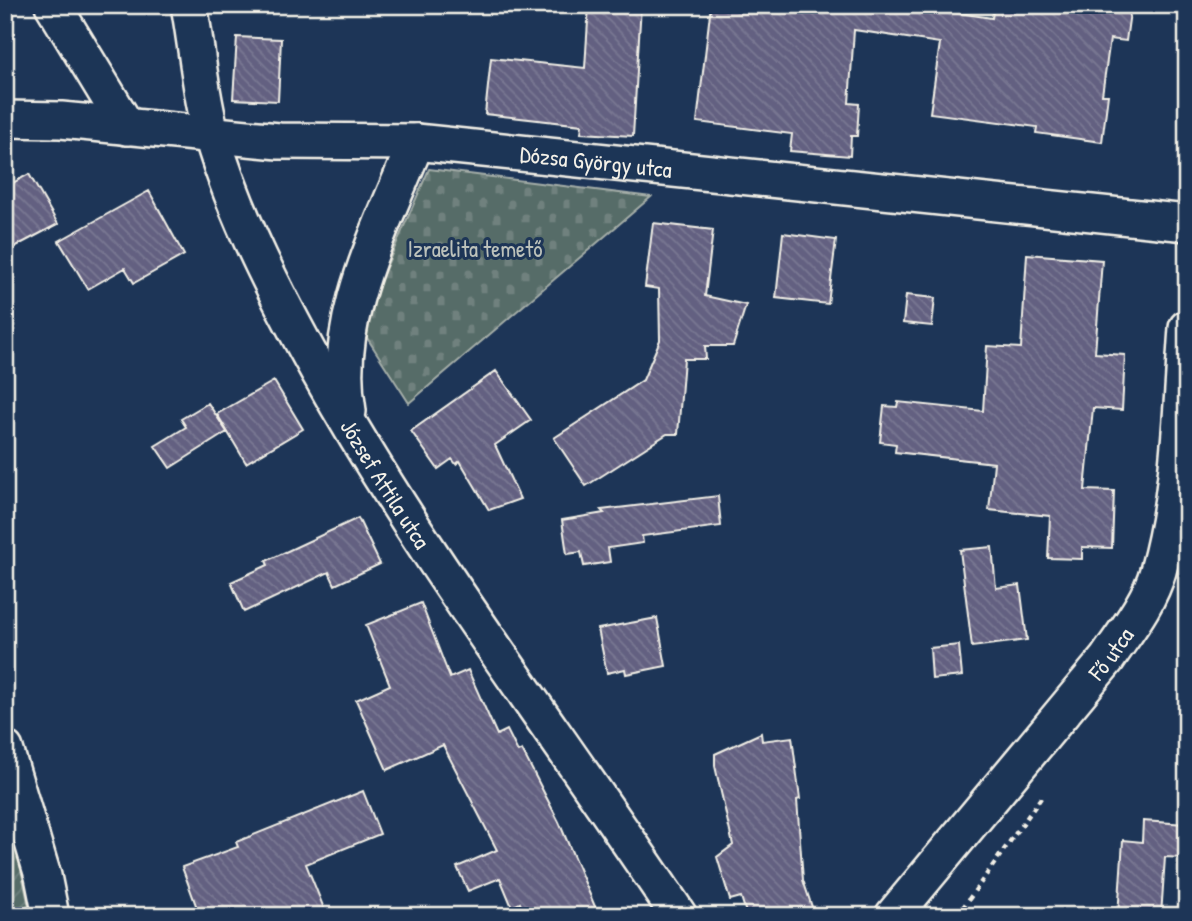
<svg xmlns="http://www.w3.org/2000/svg" width="1192" height="921" font-family="'Patrick Hand',sans-serif">
	<style>
		.cemetery { fill: url(#cemetery-stones); stroke: #a5aea8; stroke-width: 2 }
		.garden { fill: url(#garden-furrows); stroke: #a5aea8; stroke-width: 2 }
		.building { fill: url(#building-back-hatch); stroke: #f4f1e8; stroke-width: 2 }
		.lines { fill: none; stroke-linecap: round; stroke-linejoin: round }
		.minor-casing { stroke: #f4f1e8; stroke-width: 40 }
		.path { stroke: #f4f1e8; stroke-width: 4.5; stroke-dasharray: 5 5; stroke-linecap: butt }
		.minor { stroke: #1d3557; stroke-width: 35 }
		.labels { text-anchor: middle; dominant-baseline: central; stroke-width: 6; stroke-linejoin: round; paint-order: stroke }
		.street-label { font-size: 23px; fill: #f4f1e8; stroke: #1d3557 }
		.park-label { font-size: 23px; fill: #bdc2bb; stroke: #1d3557 }
	</style>
	<defs>
		<pattern id="cemetery-stones" width="16" height="16" patternUnits="userSpaceOnUse" patternTransform="scale(1.75)"><rect width="16" height="16" fill="#566c68"/><path d="M2 7V4a2 2 0 0 1 4 0v3zM10 15v-3a2 2 0 0 1 4 0v3z" fill="#6f817e"/></pattern>
		<pattern id="garden-furrows" width="10" height="10" patternUnits="userSpaceOnUse" patternTransform="scale(1.75)"><rect width="10" height="10" fill="#566c68"/><path d="M-1 1l2-2M0 10L10 0M9 11l2-2" fill="none" stroke="#6f817e"/></pattern>
		<pattern id="building-back-hatch" width="6" height="6" patternUnits="userSpaceOnUse" patternTransform="scale(1.75)"><rect width="6" height="6" fill="#636181"/><path d="M-1 5l2 2M0 0l6 6M5-1l2 2" fill="none" stroke="#7a7893"/></pattern>
	</defs>
	<rect width="100%" height="100%" fill="#1d3557"/>
	<filter id="ink" filterUnits="userSpaceOnUse"><feTurbulence type="fractalNoise" baseFrequency=".0143" numOctaves="2"/><feDisplacementMap in="SourceGraphic" scale="14" xChannelSelector="R" yChannelSelector="G"/><feConvolveMatrix kernelMatrix="1 2 1 2 8 2 1 2 1" color-interpolation-filters="sRGB"/></filter>
	<g filter="url(#ink)">
		<!-- cemetery -->
		<path class="cemetery" d="M429,169L651,197L409,403L360,327Z"/>
		<!-- garden -->
		<path class="garden" d="M5,808L12,827L31,916H5Z"/>
		<!-- building -->
		<path class="building" d="M589,5H641L633,136L581,133L582,125L485,114L491,58L585,68Z
			M711,5H908L992,18L994,5H1131L1126,41L1110,39L1102,95H1108L1102,142L1036,133L1037,127L930,113L940,43L854,30L849,103L859,104L857,136H851L850,156L790,151L792,134L697,122Z
			M237,37L281,39L278,101L233,99Z
			M29,174L58,224L5,252V187Z
			M149,191L184,255L134,283L125,268L88,289L59,241Z
			M653,223L713,230L705,296L746,305L733,346H705L706,359H684L678,434H667L586,486L554,438L643,380L660,340L659,289L645,287Z
			M783,233L836,240L828,304L776,298Z
			M1027,254L1102,260L1095,353L1125,355L1122,410L1093,408L1085,490L1114,491L1112,548L1082,547V559L1048,558L1050,516L989,510L994,463L895,452L896,444L880,442L884,406L897,407L898,402L983,411L987,346L1021,348Z
			M906,295L935,298L932,326L903,323Z
			M496,371L531,420L495,445L520,499L489,510L460,461L456,464L452,459L438,469L411,431Z
			M274,381L303,429L246,463L217,414Z
			M208,403L227,432L170,468L155,446L186,427L181,419Z
			M718,496L721,526L642,536L643,543L608,548L610,562L584,566L581,552L567,554L562,520L604,513L601,510Z
			M358,518L380,564L335,585L329,572L244,612L231,582L268,565L266,561Z
			M992,547L996,588L1020,585L1027,640L972,647L960,550Z
			M421,603L450,678L468,670L497,735L507,730L518,752L522,750L559,822L599,916H525L520,903L512,907L500,878L468,891L457,867L497,850L443,745L387,770L356,700L390,685L366,625Z
			M657,618L666,666L626,674L625,669L607,673L598,629Z
			M959,645L962,676L932,679L930,648Z
			M761,733L762,741L792,737L800,799L797,800L803,880L815,916H747L741,897L730,900L717,857L733,845L715,766V754Z
			M363,791L380,834L306,864L327,916H200L182,867L238,847L236,842Z
			M1143,821L1185,824L1183,858L1165,857L1161,916H1118L1123,840L1142,842Z"/>
		<g class="lines">
			<defs>
				<g id="minor">
					<path d="M53,5L127,127"/>
					<path id="s1" d="M189,5C197,48 200,94 212,136C236,218 278,298 319,372C425,562 559,735 679,916"/>
					<path id="s2" d="M5,119L61,120L279,141L416,142L1187,223"/>
					<path d="M348,411C331,319 383,226 416,142"/>
					<path d="M5,749L43,876L51,916"/>
					<path id="s3" d="M893,916L1107,659C1125,632 1149,603 1158,571C1180,493 1181,409 1187,328"/>
				</g>
			</defs>
			<!-- minor casing -->
			<use href="#minor" class="minor-casing"/>
			<!-- path -->
			<path class="path" d="M957,916L1043,795"/>
			<!-- minor -->
			<use href="#minor" class="minor"/>
		</g>
	</g>
	<g class="labels">
		<!-- street labels -->
		<g class="street-label">
			<text stroke="none"><textPath href="#s2" startOffset="593">Dózsa György utca</textPath></text>
			<text stroke="none"><textPath href="#s1" startOffset="523">József Attila utca</textPath></text>
			<text stroke="none"><textPath href="#s3" startOffset="341">Fő utca</textPath></text>
		</g>
		<!-- park labels -->
		<g class="park-label">
			<text x="475" y="248">Izraelita temető</text>
		</g>
	</g>
	<!-- margin -->
	<rect width="1192" height="921" fill="none" stroke="#1d3557" stroke-width="28"/>
	<rect x="14" y="14" width="1164" height="893" fill="none" stroke="#f4f1e8" stroke-width="2.5" filter="url(#ink)"/>
</svg>
